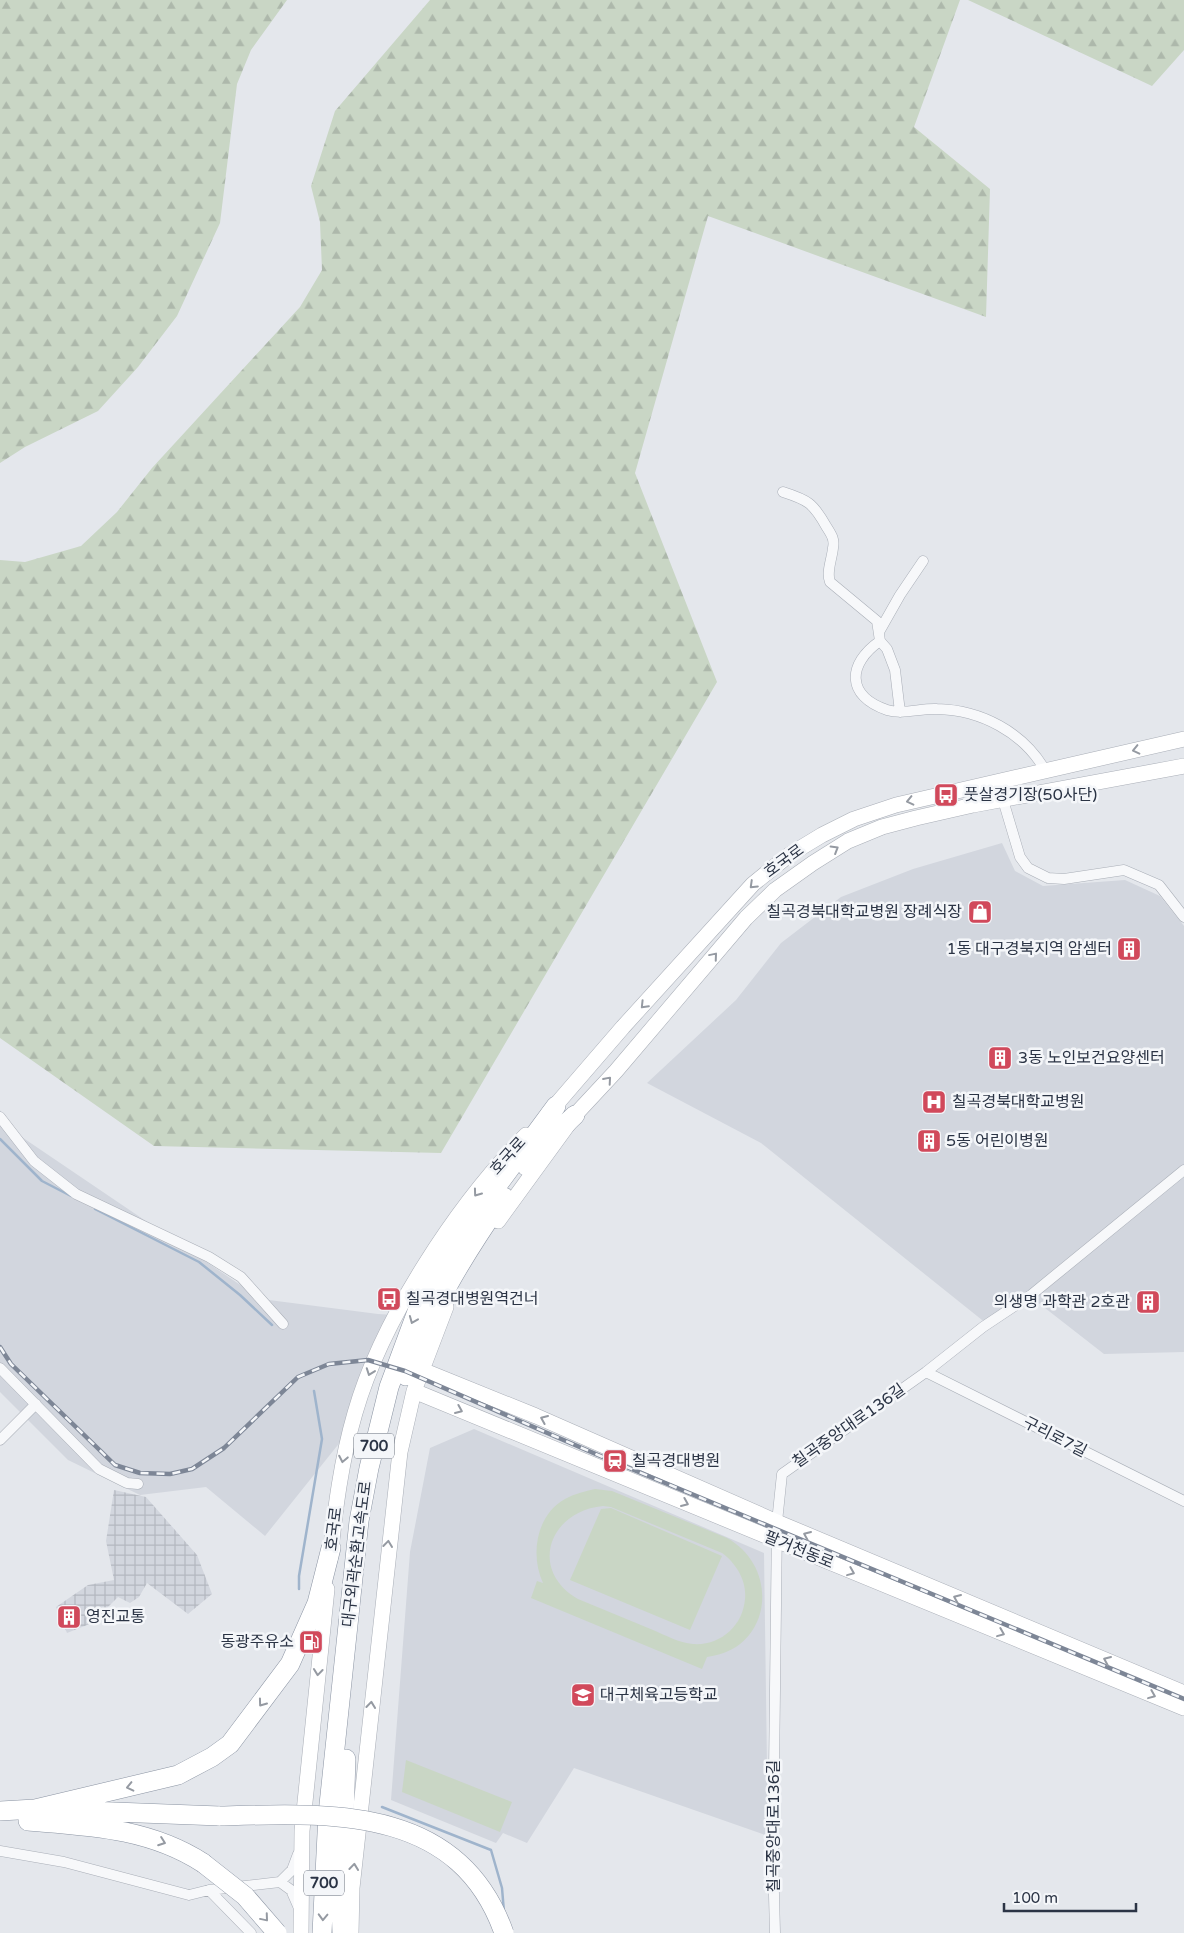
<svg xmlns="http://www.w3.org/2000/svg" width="1184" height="1933" font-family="'Varela Round','Noto Sans KR',sans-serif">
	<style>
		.built { fill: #d2d6de }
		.industrial { fill: url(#industrial-grid) }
		.grass { fill: #c9d6c5; fill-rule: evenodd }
		.forest { fill: url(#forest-firs) }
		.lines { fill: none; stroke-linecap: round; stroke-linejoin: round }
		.stream { stroke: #9fb4cc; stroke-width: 2.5 }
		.street-casing { stroke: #a9aeb7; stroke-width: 11 }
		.secondary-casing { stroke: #a9aeb7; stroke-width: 16 }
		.highway-casing { stroke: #8b94a3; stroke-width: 20 }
		.street { stroke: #f7f8fa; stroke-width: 10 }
		.secondary { stroke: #fff; stroke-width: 15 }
		.highway { stroke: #fff; stroke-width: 19 }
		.rail-casing { stroke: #7d8696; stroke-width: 4.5 }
		.rail { stroke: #f4f6f9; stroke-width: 2.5; stroke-dasharray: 8; stroke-linecap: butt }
		.highway-bridge-casing { stroke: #8b94a3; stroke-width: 20; stroke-linecap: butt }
		.highway-bridge { stroke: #fff; stroke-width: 19 }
		.oneway { stroke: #959aa2 }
		.labels { text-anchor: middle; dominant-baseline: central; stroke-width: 5; stroke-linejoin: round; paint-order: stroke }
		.shield { fill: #f4f6f9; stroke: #676e7b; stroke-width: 1 }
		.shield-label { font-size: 15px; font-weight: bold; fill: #2b3445 }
		.poi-label { font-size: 16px; fill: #2b3445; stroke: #f4f6f9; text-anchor: start }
		.street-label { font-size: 16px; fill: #2b3445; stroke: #f4f6f9 }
	</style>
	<defs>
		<pattern id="industrial-grid" width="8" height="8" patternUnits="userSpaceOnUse" patternTransform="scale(1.25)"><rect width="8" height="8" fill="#d2d6de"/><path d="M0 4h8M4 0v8" fill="none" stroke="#b4b8c0"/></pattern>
		<pattern id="forest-firs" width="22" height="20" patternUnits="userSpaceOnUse" patternTransform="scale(1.25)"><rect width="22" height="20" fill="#c9d6c5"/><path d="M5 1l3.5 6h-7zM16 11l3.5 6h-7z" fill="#adb8ab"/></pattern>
	</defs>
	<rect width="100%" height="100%" fill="#e4e7ec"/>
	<!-- built -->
	<path class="built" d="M1002,843L1015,871L1043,886L1125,880L1160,896L1184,926V1352L1104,1354L1036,1301L1029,1300L987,1324L761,1143L647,1083L736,1000L781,943L841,897L913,869Z
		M0,1110L7,1127L261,1299L378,1314L396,1315L341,1441L265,1536L206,1487L140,1495L68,1460L0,1392Z
		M474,1429L764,1553L768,1836L574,1768L527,1843L503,1833L496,1843L391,1800L410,1552L430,1448Z"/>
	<!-- industrial -->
	<path class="industrial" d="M114,1490L146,1497L197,1555L212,1594L188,1614L147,1583L139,1597L130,1603L118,1597L92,1623L67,1633L56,1607L88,1585L114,1580L106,1541Z"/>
	<!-- grass -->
	<path class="grass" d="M595,1489L612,1491L727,1538C781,1568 772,1650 707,1657L702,1669L531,1598L537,1581L543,1583C530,1555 536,1515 565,1499C574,1494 585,1491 595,1489ZM603,1506L611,1507L722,1553C736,1563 747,1581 745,1599C743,1626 720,1646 693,1644C679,1643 665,1635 653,1630C628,1620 603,1609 578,1599C528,1570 549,1511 603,1506Z
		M611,1508L722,1556L690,1630L570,1580L601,1509Z
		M406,1760L512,1802L500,1832L402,1792Z"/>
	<!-- forest -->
	<path class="forest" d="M0,0H287L251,50L237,84L220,223L177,316L138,367L98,411L25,447L0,463Z
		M430,0H960L914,127L990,189L986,317L708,216L635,473L717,682L441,1153L154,1146L0,1038V560L25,562L81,546L117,512L152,468L300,307L322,270L320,222L311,186L335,111Z
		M968,0H1184V50L1152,86Z"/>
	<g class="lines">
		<!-- stream -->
		<path class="stream" d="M0,1139L42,1181L71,1196
			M95,1209L199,1262L240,1295L272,1325
			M299,1589V1576L322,1439L314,1391
			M382,1807L491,1850L502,1888L504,1912"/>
		<defs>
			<path id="street" d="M783,492C808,500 813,503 826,526C831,534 835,539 833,548C832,559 826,572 830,582L877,621L880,641L887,649L895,670L900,712
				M879,632L900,595L923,561
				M880,641C847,664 846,696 887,710C902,715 921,708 937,709C981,710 1023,732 1045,770
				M1003,800L1020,857L1028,868L1048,878L1064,879L1124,870L1159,885L1184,917
				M0,1117L34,1161L76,1194L209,1257L241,1277L283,1324
				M0,1368L99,1469L127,1483L138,1484
				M926,1372L1184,1501
				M0,1440L36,1404
				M0,1851L64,1862L189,1895L209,1890L280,1882L292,1870L298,1854
				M280,1882L291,1890L298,1906
				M209,1890L251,1933
				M775,1933L773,1857L777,1522L782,1474L926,1372L983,1327L1031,1295L1184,1170"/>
			<path id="secondary" d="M548,1114L623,1027L753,884L789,855L822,835L854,819L896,805L1184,739
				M498,1221L575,1115L616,1071L746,918L775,890L813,863L848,841L882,827L916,818L973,805L1184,766
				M422,1370L536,1416L777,1522L1184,1693
				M414,1391L1184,1708
				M330,1559C335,1510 341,1461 355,1413C382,1319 457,1205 526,1135
				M301,1933L302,1831L327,1589
				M351,1933L352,1888L400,1452L414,1391L446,1307"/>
			<path id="highway" d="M526,1166L534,1154L575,1115
				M406,1376C430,1310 465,1253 504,1197
				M35,1809L178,1775L212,1757L230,1744L290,1664L317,1603L331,1548
				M0,1811L35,1809L220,1816
				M28,1821C89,1826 149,1828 203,1863
				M322,1933L328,1814L359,1521L369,1468L389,1387L422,1298L451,1248L556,1106
				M342,1933L341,1905L346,1759"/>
		</defs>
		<!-- street casing -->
		<use href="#street" class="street-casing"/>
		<!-- secondary casing -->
		<use href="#secondary" class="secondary-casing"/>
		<!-- highway casing -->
		<use href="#highway" class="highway-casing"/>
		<!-- street -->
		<use href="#street" class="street"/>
		<!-- secondary -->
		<use href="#secondary" class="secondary"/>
		<!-- highway -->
		<use href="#highway" class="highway"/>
		<defs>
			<path id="rail" d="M0,1347L11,1364L115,1465L140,1473L170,1474L192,1469L224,1448L298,1377L329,1364L368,1360L405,1371L598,1455L1184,1699"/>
		</defs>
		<!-- rail casing -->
		<use href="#rail" class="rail-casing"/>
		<!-- rail -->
		<use href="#rail" class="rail"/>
		<defs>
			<path id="highway-bridge" d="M220,1816C331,1813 459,1805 504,1933
				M203,1863L245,1896L277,1933"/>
		</defs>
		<!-- highway-bridge casing -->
		<use href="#highway-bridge" class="highway-bridge-casing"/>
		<!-- highway-bridge -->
		<use href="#highway-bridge" class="highway-bridge"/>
	</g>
	<!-- one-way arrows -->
	<defs><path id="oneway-chevron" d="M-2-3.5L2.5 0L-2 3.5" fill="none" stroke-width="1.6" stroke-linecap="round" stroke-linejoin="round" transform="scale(1.25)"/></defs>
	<g class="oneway">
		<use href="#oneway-chevron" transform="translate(1136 750) rotate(167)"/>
		<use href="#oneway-chevron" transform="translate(910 801) rotate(167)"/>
		<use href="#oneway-chevron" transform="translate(835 849) rotate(-31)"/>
		<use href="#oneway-chevron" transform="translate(753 885) rotate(136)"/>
		<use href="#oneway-chevron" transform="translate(714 956) rotate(-50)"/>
		<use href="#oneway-chevron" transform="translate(644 1005) rotate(134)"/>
		<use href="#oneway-chevron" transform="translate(608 1080) rotate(-49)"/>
		<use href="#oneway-chevron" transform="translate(477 1193) rotate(126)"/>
		<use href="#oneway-chevron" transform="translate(413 1320) rotate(112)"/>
		<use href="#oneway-chevron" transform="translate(370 1372) rotate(110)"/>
		<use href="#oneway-chevron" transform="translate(459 1410) rotate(23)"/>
		<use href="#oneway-chevron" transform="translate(544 1419) rotate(-157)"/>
		<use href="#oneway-chevron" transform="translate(343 1459) rotate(101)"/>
		<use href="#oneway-chevron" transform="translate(685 1503) rotate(23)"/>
		<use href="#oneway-chevron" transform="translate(807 1535) rotate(-157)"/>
		<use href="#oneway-chevron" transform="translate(388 1544) rotate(-83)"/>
		<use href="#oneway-chevron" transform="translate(851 1572) rotate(22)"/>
		<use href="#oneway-chevron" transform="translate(957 1598) rotate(-157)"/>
		<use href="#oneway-chevron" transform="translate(1001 1633) rotate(22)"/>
		<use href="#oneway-chevron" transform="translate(1107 1660) rotate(-157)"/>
		<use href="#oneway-chevron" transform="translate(318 1672) rotate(96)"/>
		<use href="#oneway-chevron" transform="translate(1152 1695) rotate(22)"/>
		<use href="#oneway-chevron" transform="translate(262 1703) rotate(126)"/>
		<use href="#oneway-chevron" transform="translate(371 1705) rotate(-84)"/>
		<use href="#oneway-chevron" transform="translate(130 1787) rotate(167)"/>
		<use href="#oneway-chevron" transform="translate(162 1842) rotate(20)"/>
		<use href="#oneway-chevron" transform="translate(354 1867) rotate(-84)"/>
		<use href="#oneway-chevron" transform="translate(323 1917) rotate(92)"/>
		<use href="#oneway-chevron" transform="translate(265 1918) rotate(50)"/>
	</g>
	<!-- icons -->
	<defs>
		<symbol id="bus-square" viewBox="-11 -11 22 22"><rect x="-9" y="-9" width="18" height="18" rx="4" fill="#d1495b" stroke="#f4f6f9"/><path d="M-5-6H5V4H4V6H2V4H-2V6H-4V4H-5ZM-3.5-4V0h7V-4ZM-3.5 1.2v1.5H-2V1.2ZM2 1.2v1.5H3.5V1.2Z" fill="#fff"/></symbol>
		<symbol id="shop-square" viewBox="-11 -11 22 22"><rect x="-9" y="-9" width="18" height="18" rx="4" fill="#d1495b" stroke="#f4f6f9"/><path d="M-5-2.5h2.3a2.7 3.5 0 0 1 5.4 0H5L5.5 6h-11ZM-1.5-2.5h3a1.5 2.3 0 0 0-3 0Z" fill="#fff"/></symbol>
		<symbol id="building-square" viewBox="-11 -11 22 22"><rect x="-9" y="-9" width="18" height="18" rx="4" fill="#d1495b" stroke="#f4f6f9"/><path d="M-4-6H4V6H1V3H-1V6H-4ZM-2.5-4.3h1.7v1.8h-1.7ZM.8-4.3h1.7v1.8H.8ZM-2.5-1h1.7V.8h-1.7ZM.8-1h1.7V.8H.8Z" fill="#fff"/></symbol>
		<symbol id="hospital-square" viewBox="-11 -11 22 22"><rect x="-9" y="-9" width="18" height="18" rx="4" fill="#d1495b" stroke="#f4f6f9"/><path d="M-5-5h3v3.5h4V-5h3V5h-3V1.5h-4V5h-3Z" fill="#fff"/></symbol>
		<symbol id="station-square" viewBox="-11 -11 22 22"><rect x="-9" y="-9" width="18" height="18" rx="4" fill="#d1495b" stroke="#f4f6f9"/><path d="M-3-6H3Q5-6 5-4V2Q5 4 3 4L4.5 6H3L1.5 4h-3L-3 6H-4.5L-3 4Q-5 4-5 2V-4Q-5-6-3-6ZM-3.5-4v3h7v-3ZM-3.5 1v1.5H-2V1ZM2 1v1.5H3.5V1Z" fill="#fff"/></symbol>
		<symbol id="fuel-square" viewBox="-11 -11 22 22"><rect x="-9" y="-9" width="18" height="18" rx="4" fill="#d1495b" stroke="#f4f6f9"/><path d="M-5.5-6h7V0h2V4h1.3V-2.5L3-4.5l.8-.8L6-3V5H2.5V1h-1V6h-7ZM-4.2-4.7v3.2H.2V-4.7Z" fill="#fff"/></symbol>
		<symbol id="school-square" viewBox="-11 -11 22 22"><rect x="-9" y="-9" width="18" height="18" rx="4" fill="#d1495b" stroke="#f4f6f9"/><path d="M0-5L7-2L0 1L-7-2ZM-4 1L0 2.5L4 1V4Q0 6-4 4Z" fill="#fff"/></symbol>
	</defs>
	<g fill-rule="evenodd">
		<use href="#bus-square" x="932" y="781" width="28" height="28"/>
		<use href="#shop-square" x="966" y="898" width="28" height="28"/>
		<use href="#building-square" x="1115" y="935" width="28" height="28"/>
		<use href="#building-square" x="986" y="1044" width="28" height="28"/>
		<use href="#hospital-square" x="920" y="1088" width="28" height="28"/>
		<use href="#building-square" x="915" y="1127" width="28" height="28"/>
		<use href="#bus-square" x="375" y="1285" width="28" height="28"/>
		<use href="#building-square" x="1134" y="1288" width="28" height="28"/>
		<use href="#station-square" x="601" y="1447" width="28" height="28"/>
		<use href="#building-square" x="55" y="1603" width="28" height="28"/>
		<use href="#fuel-square" x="297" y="1628" width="28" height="28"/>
		<use href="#school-square" x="569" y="1681" width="28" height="28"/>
	</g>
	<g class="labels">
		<!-- shield labels -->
		<g class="shield">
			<rect x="354" y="1433.5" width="40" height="25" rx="4"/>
			<rect x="304" y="1870.5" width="40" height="25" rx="4"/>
		</g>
		<g class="shield-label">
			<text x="374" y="1446">700</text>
			<text x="324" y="1883">700</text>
		</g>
		<!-- poi labels -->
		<g class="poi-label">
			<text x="964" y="795">풋살경기장(50사단)</text>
			<text x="962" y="912" text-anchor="end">칠곡경북대학교병원 장례식장</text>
			<text x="1112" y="949" text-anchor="end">1동 대구경북지역 암셈터</text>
			<text x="1018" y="1058">3동 노인보건요양센터</text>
			<text x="952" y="1102">칠곡경북대학교병원</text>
			<text x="946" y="1141">5동 어린이병원</text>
			<text x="406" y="1299">칠곡경대병원역건너</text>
			<text x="1130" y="1302" text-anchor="end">의생명 과학관 2호관</text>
			<text x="632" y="1461">칠곡경대병원</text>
			<text x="86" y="1617">영진교통</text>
			<text x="294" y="1642" text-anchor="end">동광주유소</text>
			<text x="600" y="1695">대구체육고등학교</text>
		</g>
		<!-- street labels -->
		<g class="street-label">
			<text transform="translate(784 861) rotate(-36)">호국로</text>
			<text transform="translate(508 1156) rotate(-48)">호국로</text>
			<text transform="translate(849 1426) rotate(-35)">칠곡중앙대로136길</text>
			<text transform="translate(1055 1437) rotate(27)">구리로7길</text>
			<text transform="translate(334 1529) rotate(-83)">호국로</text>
			<text transform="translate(799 1550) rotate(22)">팔거천동로</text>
			<text transform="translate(357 1554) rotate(-83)">대구외곽순환고속도로</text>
			<text transform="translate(774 1826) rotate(-90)">칠곡중앙대로136길</text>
		</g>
	</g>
	<!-- scale -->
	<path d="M1004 1903v8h132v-8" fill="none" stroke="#2b3445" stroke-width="2.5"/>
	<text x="1012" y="1903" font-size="15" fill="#2b3445" stroke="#f4f6f9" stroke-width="4" paint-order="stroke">100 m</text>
</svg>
